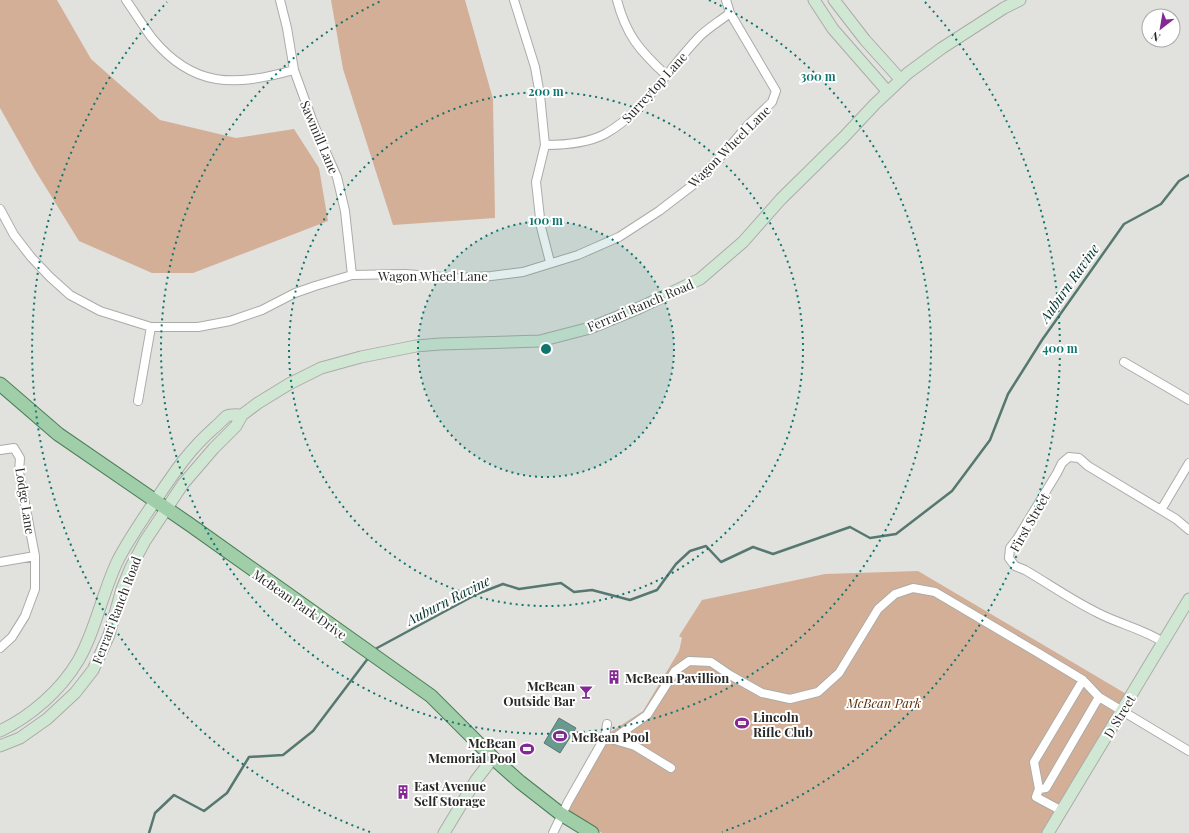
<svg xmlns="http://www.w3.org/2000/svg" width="1189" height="833" font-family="'Playfair Display',serif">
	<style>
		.green { fill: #d3af97 }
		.water { fill: #699a8f; stroke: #567870 }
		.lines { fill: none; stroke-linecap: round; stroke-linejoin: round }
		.stream { stroke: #567870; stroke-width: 2.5 }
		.street-casing { stroke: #abaca8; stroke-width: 10 }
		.secondary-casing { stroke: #abaca8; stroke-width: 13 }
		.primary-casing { stroke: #4d7f56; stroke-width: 15 }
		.street { stroke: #fff; stroke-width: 8 }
		.secondary { stroke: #d0e7d4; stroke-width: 11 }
		.primary { stroke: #a0cea9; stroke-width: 13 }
		.ring { fill: none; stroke: #0f766e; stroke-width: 2; stroke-dasharray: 2 4 }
		.labels { text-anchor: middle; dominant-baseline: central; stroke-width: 4; stroke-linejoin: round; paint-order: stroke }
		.street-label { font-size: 13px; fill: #292928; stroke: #fff }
		.poi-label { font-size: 13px; font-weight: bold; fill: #292928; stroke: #fff; text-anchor: start }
		.park-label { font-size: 13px; font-style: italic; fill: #5d2e05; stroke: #fff }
		.water-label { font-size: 14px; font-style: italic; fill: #01312a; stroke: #fff }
		.centre { fill: #0f766e; stroke: #fff; stroke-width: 2 }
		.ring-label { font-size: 12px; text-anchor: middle; font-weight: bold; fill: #0f766e; stroke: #fff; stroke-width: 4; stroke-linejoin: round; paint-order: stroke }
	</style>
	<rect width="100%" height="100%" fill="#e1e2de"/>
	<!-- green -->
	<path class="green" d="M0,0H57L91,59L160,120L236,138L294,129L319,168L328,221L193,273H152L79,241L35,170L0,108Z
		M331,0H465L493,99L495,218L393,225L343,69Z
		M918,571L1128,695L1045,833H602L564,810L606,735L643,711L679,651L682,638L679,636L702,600L825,574Z"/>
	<!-- water -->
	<path class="water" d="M559,718L576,728L560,753L544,743Z"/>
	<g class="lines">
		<!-- stream -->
		<path class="stream" d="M375,651L377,648L477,594L503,584L519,589L561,583L574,592L592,590L630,600L657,590L676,564L690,551L706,546L721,562L753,547L773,554L850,527L870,538L896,534L952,491L990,440L1008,394L1042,340L1124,224L1161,204L1179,181L1189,175
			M149,833L155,813L174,795L204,811L227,793L249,757L283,755L313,731L369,657"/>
		<defs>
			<path id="street" d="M126,0C135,13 143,26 152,38C194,89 235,86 294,70
				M280,0L287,28L294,70L314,125L337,177L345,211L352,275
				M514,0L535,67L540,95L545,145L536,182L541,227L550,262
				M617,0C626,35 640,51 666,75
				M545,145C564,145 588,143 605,134C643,113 669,68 699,37C708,28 720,21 730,13
				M0,209L14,235L31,257L50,277L70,295L100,311L151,327H198L230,321L262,310L295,293L315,286L352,275L405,274L457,278L491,276L523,272L578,255L619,237L659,211L693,185L725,152L748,125L772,102L776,91L730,13L726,0
				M1124,362L1189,400
				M138,401L151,327
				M0,450L14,448L20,458L19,472L35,556V589L25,616L12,637L0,648
				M1161,510L1189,463
				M0,562L35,556
				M1163,642C1143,629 1119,624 1098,613C1073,601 1049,584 1025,570L1015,566L1009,558L1010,548L1017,539L1057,473L1062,463L1069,457L1079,458L1088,466L1176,519L1189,530
				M1083,680L1034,762L1039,789L1046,788L1099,697
				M605,737L607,724
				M613,739L647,715L675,671L689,661L711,662L730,675L762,693L790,699L818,692L839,673L878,609L895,594L913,588L935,592L1040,654L1083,680L1099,697L1189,751
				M1039,789L1036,797L1062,811
				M553,833L568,802L605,737L635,746L671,768"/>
			<path id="secondary" d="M814,0L833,29L888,92
				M834,0L865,40L901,80
				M0,731C31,716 60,691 78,661C96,630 102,593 118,560C129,539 142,520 155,501C174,473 188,451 214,428C218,425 223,419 227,416C231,414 238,415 242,415
				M0,746L20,738L47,719L75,693L93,670L109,635L122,589L131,567L145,541L183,484L214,448L236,426L242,415L258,403L289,384L321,368L361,357L416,346L440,344L540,341L590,328L639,308L700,279L743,242L781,199L844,137L875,104L908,73L942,48L1004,8L1020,0
				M444,833L476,780L493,758
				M1048,833L1189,599"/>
			<path id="primary" d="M0,384L58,434L189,524L431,696L493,758L520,782L561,814L592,833"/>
		</defs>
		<!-- street casing -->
		<use href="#street" class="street-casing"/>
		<!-- secondary casing -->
		<use href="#secondary" class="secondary-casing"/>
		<!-- primary casing -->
		<use href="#primary" class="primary-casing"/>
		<!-- street -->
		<use href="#street" class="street"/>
		<!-- secondary -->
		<use href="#secondary" class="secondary"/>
		<!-- primary -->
		<use href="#primary" class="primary"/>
	</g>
	<!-- distance rings -->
	<circle cx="546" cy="349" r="128" fill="#0f766e" fill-opacity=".12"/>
	<g class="ring">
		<circle cx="546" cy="349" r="128"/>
		<circle cx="546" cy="349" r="257"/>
		<path d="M709 0A385 385 0 1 1 383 0"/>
		<path d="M370 832A514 514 0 0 1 167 2M925 2A514 514 0 0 1 722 832"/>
	</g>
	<!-- icons -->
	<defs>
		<symbol id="building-bare" viewBox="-9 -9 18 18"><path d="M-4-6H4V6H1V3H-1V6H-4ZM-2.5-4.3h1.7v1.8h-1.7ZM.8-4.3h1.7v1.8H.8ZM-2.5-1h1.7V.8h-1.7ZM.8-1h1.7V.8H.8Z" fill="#842894" stroke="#fff" stroke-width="2.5" paint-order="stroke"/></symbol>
		<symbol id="bar-bare" viewBox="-9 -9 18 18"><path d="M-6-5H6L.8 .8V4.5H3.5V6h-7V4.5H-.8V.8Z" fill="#842894" stroke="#fff" stroke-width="2.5" paint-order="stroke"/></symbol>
		<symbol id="stadium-bare" viewBox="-9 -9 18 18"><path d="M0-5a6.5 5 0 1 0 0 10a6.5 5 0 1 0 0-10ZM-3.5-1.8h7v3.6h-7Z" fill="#842894" stroke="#fff" stroke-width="2.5" paint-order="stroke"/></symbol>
	</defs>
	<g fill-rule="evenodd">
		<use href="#building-bare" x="604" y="667" width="20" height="20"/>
		<use href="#bar-bare" x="576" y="682" width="20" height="20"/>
		<use href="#stadium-bare" x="732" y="713" width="20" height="20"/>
		<use href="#stadium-bare" x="550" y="726" width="20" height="20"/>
		<use href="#stadium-bare" x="517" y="739" width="20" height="20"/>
		<use href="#building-bare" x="393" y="782" width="20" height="20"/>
	</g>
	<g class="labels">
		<!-- street labels -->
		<g class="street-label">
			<text transform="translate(654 87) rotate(-48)">Surreytop Lane</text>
			<text transform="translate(320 137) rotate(67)">Sawmill Lane</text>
			<text transform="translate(729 146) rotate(-45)">Wagon Wheel Lane</text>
			<text x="433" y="275">Wagon Wheel Lane</text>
			<text transform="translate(640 305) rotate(-23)">Ferrari Ranch Road</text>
			<text transform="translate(26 501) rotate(81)">Lodge Lane</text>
			<text transform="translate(1029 522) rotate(-60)">First Street</text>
			<text transform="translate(300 604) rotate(35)">McBean Park Drive</text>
			<text transform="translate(116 610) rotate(-69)">Ferrari Ranch Road</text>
			<text transform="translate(1119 716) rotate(-59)">D Street</text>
		</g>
		<!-- poi labels -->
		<g class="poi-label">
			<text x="625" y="677">McBean Pavillion</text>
			<text x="575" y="685" text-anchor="end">McBean<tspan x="575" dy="15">Outside Bar</tspan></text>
			<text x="753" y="716">Lincoln<tspan x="753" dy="15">Rifle Club</tspan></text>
			<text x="571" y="736">McBean Pool</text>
			<text x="516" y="742" text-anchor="end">McBean<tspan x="516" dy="15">Memorial Pool</tspan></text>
			<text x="414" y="785">East Avenue<tspan x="414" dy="15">Self Storage</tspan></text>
		</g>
		<!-- park labels -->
		<g class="park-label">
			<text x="884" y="702">McBean Park</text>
		</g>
		<!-- water labels -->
		<g class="water-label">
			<text transform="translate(1069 283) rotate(-55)">Auburn Ravine</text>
			<text transform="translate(448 600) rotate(-27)">Auburn Ravine</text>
		</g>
	</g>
	<circle cx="546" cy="349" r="6" class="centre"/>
	<g class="ring-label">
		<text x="818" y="81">300 m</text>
		<text x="546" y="96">200 m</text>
		<text x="546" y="225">100 m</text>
		<text x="1060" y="353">400 m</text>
	</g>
	<!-- north arrow -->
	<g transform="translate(1161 28) rotate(211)"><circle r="19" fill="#ffffff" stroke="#a9a9a9"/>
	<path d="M0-3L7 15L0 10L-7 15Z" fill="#842894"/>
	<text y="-6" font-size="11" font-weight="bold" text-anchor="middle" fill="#292928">N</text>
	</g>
</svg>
